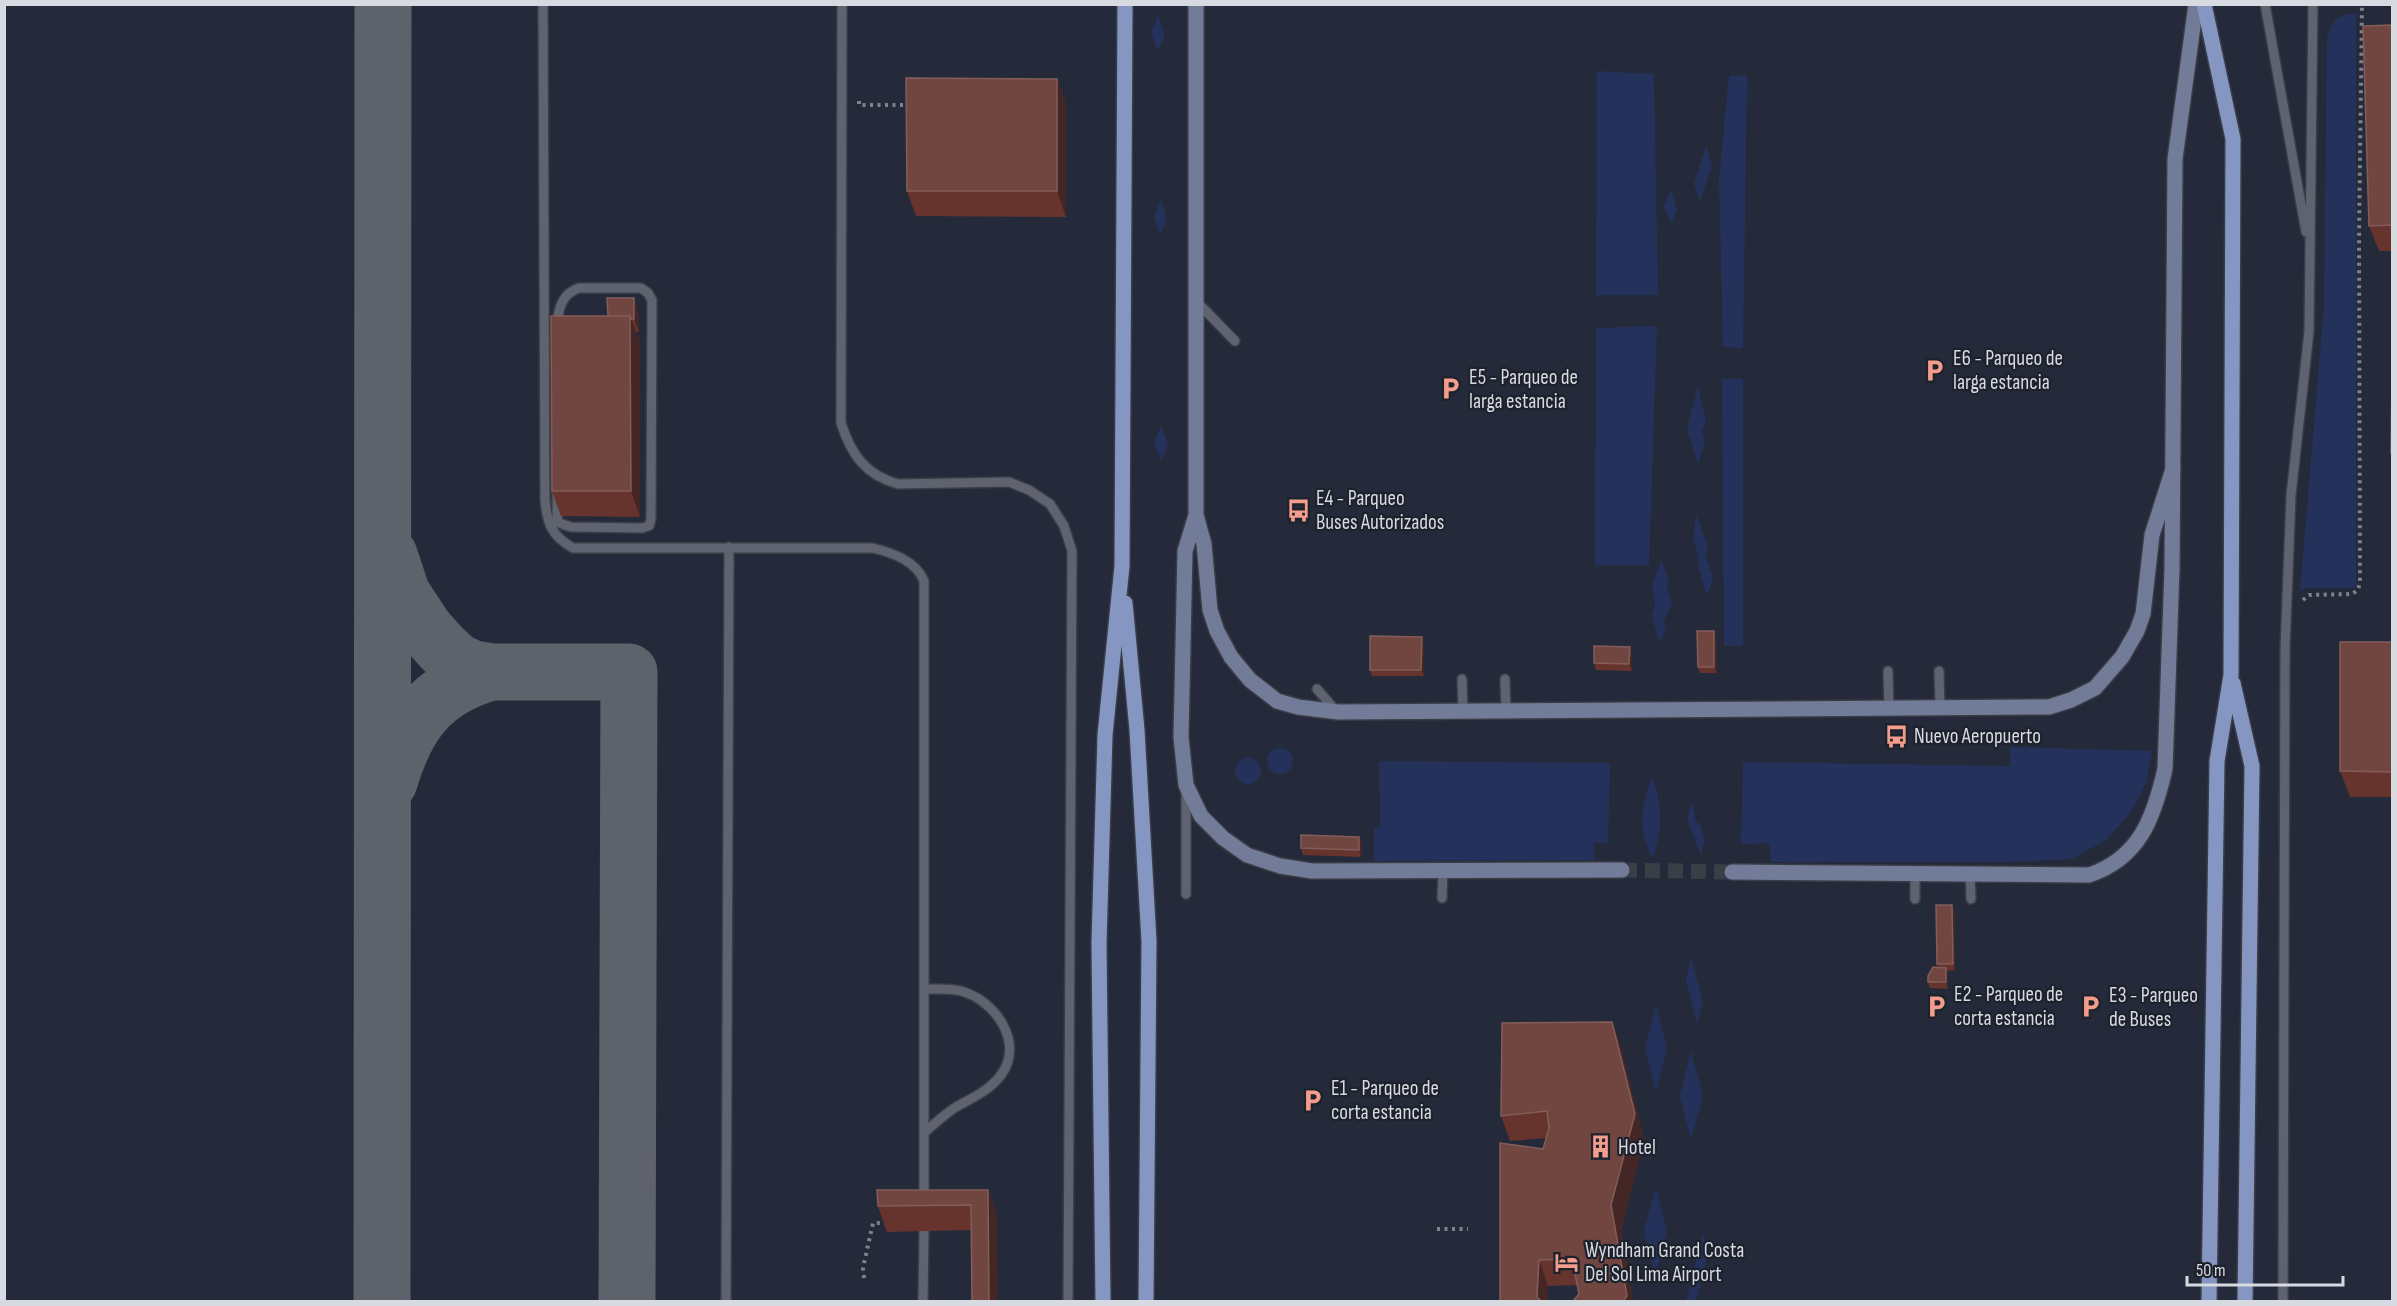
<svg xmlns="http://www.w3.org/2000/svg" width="2397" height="1306" font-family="'Sofia Sans Condensed',sans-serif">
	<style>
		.built { fill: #242a3a }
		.green { fill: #24325b }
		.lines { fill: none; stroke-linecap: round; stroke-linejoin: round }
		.taxiway { stroke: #5e626a; stroke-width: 57 }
		.secondary-tunnel { stroke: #3a3e47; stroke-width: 15; stroke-dasharray: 15 8; stroke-linecap: butt }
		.lane-casing { stroke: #3a3d46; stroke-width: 12 }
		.secondary-casing { stroke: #3a3d46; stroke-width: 18 }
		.primary-casing { stroke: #3a3d46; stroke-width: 18 }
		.path { stroke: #7e828a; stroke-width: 4; stroke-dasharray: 3 4.5; stroke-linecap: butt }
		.lane { stroke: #5e636f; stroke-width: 9 }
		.secondary { stroke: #727c99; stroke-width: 15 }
		.primary { stroke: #8596c2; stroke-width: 15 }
		.wall { fill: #66342d }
		.shaded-wall { fill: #442624 }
		.building { fill: #724640; stroke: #825d59; stroke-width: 1.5 }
		.labels { text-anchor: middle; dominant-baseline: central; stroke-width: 4.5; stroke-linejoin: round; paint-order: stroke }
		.poi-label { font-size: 21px; fill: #d7dae1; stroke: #1e222c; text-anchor: start }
	</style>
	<rect width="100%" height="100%" fill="#1e222c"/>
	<!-- built -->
	<path class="built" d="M5,5H2392V1301L5,1302Z"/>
	<!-- green -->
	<path class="green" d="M2349,14H2356V585L2354,588H2308L2300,591L2324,305L2327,38C2330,26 2336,16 2349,14Z
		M1158,15L1165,36L1158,51L1151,33Z
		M1597,71L1654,74L1658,295H1596Z
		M1747,75L1743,348L1723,347L1719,179L1729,76Z
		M1706,145L1712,166L1700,201L1694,184Z
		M1671,189L1677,209L1671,224L1664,207Z
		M1161,199L1167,220L1160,235L1154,217Z
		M1657,326L1649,565H1595L1596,328Z
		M1722,379H1743V646H1724Z
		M1698,386L1706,422L1702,431L1705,443L1698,464L1687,429Z
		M1161,425L1168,446L1161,461L1154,443Z
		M1696,514L1708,547L1705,553L1713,578L1707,596L1698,566L1699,561L1693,538Z
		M1661,560L1669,581L1666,585L1672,603L1663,623L1666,629L1659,642L1652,615L1655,606L1652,587Z
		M2010,747L2152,751L2146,784L2129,815L2107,839L2072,859L2009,862H1771L1769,843L1741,844L1743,762L2010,766Z
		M1267 761a13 13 0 1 1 26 0a13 13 0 1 1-26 0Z
		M1235 771a13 13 0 1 1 26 0a13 13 0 1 1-26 0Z
		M1379,761L1610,763L1608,843H1594L1595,860L1374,861V828H1380Z
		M1652,776C1663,810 1663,824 1653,859C1636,825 1642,810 1652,776Z
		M1692,801L1696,823L1699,822L1705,840L1701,855L1687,820Z
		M1691,958L1703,1003L1697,1024L1686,980Z
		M1656,1004L1667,1049L1656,1093L1645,1049Z
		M1691,1051L1703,1096L1691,1140L1680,1096Z
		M1656,1187L1667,1231L1655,1276L1644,1231Z
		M1703,1233L1708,1255L1696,1301H1686Z"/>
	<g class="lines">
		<!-- taxiway -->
		<path class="taxiway" d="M389,555L402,594L425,629L442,648L456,661L473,669L492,672H629L627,1302
			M389,782C406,724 432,688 492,672
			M382,1302L383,4"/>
		<!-- secondary-tunnel -->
		<path class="secondary-tunnel" d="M1622,870L1732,872"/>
		<defs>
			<path id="lane" d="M543,4L545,500C547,524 552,536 573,548H873C893,553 916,561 924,581V1202
				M842,4L841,423C851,454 865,475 898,484L1009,482L1029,490L1050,504L1064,526L1072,551L1068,1302
				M2265,4L2306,232
				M579,288H641L648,293L652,300L651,519L649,526L642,528L571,527L559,523L557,517L558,317C560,303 565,293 579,288Z
				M1198,303L1235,341
				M1888,671L1889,709
				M1939,671L1940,708
				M1462,679L1463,711
				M1505,679L1506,711
				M1317,689L1337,712
				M1915,874V899
				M1970,875L1971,899
				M1186,894V791
				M1442,898L1443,871
				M924,1133C934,1124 945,1114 956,1107C972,1098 989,1091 1001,1075C1025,1043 995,1000 961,991C950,988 936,989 924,989
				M726,1302L729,547
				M923,1302L924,1231
				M2283,1302L2285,650L2291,495L2309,332L2313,4"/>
			<path id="secondary" d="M1196,4V515L1204,544L1210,610L1217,631L1231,657L1250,680L1277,701L1298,707L1338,712L2049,707L2071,700L2095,688L2122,657L2137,631L2143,614L2152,535L2173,469
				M1196,515L1185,551L1181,737L1186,785L1201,816L1223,838L1247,855L1280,866L1312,871L1622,870
				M1732,872L2089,875C2140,858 2154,817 2165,769L2172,569L2175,159L2196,4"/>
			<path id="primary" d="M2204,4L2233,139L2231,675L2217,761L2209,1302
				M1125,603L1137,730L1149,941L1146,1302
				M2233,683L2252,766L2245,1302
				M1103,1302L1099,943L1105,735L1122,566L1125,4"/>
		</defs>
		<!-- lane casing -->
		<use href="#lane" class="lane-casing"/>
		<!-- secondary casing -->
		<use href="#secondary" class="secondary-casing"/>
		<!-- primary casing -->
		<use href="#primary" class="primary-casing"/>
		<!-- path -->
		<path class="path" d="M859,101V105H910
			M2303,600L2309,595L2352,594L2358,590L2360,582L2359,235L2362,4
			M1437,1229H1468
			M864,1278L863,1268L873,1223H886"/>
		<!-- lane -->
		<use href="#lane" class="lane"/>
		<!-- secondary -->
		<use href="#secondary" class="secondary"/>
		<!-- primary -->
		<use href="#primary" class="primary"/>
	</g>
	<!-- wall -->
	<path class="wall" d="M2392,25V251H2379L2369,226Z
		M1057,79L1066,104V217L916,216L907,191Z
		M634,298L638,311L639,332H636L640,342V517L561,516L552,491L608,316Z
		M1716,638L1717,673H1700L1698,667Z
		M2392,642V797H2350L2340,771Z
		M1424,644V676H1372L1370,670Z
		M1632,654V671L1596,670L1594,663Z
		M1362,844L1361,857L1303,855L1301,848Z
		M1955,911V970L1947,971L1948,974V989L1930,988L1928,982L1938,968L1937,964Z
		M1612,1022L1621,1048L1644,1139L1621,1231L1633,1302H1572L1579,1294L1577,1285L1548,1286V1302H1500L1546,1138L1510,1141L1501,1116Z
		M988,1190L997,1216L971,1230L887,1232L878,1206Z"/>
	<!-- shaded-wall -->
	<path class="shaded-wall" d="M1057,79L1066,104V217L1057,191Z
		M634,298L638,311L639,332L634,319Z
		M630,316L640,342V517L631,491Z
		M1714,631L1716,638L1717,673L1714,667Z
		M1422,637L1424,644V676L1421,670Z
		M1630,647L1632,654V671L1629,664Z
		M1359,837L1362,844L1361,857L1359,850Z
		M1952,905L1955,911V970L1953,964Z
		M1946,968L1948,974V989L1946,982Z
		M1612,1022L1621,1048L1644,1139L1621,1231L1633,1302H1622L1611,1205Z
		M988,1190L997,1216L998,1302H989Z
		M1539,1260L1548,1286V1302H1539L1537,1297Z"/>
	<!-- building -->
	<path class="building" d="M2392,25V225L2369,226L2363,26Z
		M906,78L1057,79V191H907Z
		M607,298H634V319H631L630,316H608Z
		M551,316H630L631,491H552Z
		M2392,380V453H2391Z
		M1697,631H1714V667H1698Z
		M1370,636L1422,637L1421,670H1370Z
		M2340,642H2392V772L2340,771Z
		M1594,646L1630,647L1629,664L1594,663Z
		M1301,835L1359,837V850L1301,848Z
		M1936,905H1952L1953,964H1937Z
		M1933,967L1946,968V982H1928V976Z
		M1612,1022L1635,1114L1611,1205L1627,1296L1622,1302H1572L1579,1294L1572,1259L1539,1260L1537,1297L1542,1302H1500V1143L1543,1149L1549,1128L1547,1111L1501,1116L1502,1023Z
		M877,1190H988L989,1302H972L971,1205L878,1206Z"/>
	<!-- icons -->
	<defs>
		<symbol id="parking-bare" viewBox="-9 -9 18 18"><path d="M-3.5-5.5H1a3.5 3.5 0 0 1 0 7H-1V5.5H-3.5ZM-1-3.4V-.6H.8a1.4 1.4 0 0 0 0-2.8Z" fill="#f49d8d" stroke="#1e222c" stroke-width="2.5" paint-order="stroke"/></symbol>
		<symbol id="bus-bare" viewBox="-9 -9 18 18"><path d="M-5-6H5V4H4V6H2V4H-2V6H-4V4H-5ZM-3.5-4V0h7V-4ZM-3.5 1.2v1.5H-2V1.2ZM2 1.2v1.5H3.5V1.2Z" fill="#f49d8d" stroke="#1e222c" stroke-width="2.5" paint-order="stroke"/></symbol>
		<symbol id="building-bare" viewBox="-9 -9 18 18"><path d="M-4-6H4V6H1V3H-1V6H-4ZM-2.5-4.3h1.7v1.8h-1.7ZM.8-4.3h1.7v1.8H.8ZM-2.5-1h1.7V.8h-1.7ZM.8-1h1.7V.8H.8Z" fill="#f49d8d" stroke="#1e222c" stroke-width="2.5" paint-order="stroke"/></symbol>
		<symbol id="hotel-bare" viewBox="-9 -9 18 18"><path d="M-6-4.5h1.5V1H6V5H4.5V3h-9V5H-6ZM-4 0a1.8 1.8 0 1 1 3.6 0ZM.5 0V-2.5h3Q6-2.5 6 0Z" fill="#f49d8d" stroke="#1e222c" stroke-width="2.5" paint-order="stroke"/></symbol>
	</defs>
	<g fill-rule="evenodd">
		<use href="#parking-bare" x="1918" y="354" width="33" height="33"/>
		<use href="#parking-bare" x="1434" y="372" width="33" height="33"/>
		<use href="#bus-bare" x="1282" y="494" width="33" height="33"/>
		<use href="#bus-bare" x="1880" y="720" width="33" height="33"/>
		<use href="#parking-bare" x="1920" y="990" width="33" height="33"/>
		<use href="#parking-bare" x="2074" y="990" width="33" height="33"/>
		<use href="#parking-bare" x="1296" y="1084" width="33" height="33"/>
		<use href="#building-bare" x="1584" y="1130" width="33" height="33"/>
		<use href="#hotel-bare" x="1550" y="1246" width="33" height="33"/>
	</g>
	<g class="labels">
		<!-- poi labels -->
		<g class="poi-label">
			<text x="1953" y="358">E6 - Parqueo de<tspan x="1953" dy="24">larga estancia</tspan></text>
			<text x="1469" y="377">E5 - Parqueo de<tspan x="1469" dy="24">larga estancia</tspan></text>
			<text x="1316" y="498">E4 - Parqueo<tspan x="1316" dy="24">Buses Autorizados</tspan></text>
			<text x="1914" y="736">Nuevo Aeropuerto</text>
			<text x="1954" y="994">E2 - Parqueo de<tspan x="1954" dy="24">corta estancia</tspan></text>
			<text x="2109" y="995">E3 - Parqueo<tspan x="2109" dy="24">de Buses</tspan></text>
			<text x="1331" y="1088">E1 - Parqueo de<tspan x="1331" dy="24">corta estancia</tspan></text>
			<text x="1618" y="1147">Hotel</text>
			<text x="1585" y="1250">Wyndham Grand Costa<tspan x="1585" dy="24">Del Sol Lima Airport</tspan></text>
		</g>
	</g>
	<!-- border -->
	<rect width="2397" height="1306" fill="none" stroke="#d7dae1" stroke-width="12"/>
	<!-- scale -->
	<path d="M2187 1276v9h156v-9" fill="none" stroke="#d7dae1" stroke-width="3"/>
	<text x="2196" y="1276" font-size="18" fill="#d7dae1" stroke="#1e222c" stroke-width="4.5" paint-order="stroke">50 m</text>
</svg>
